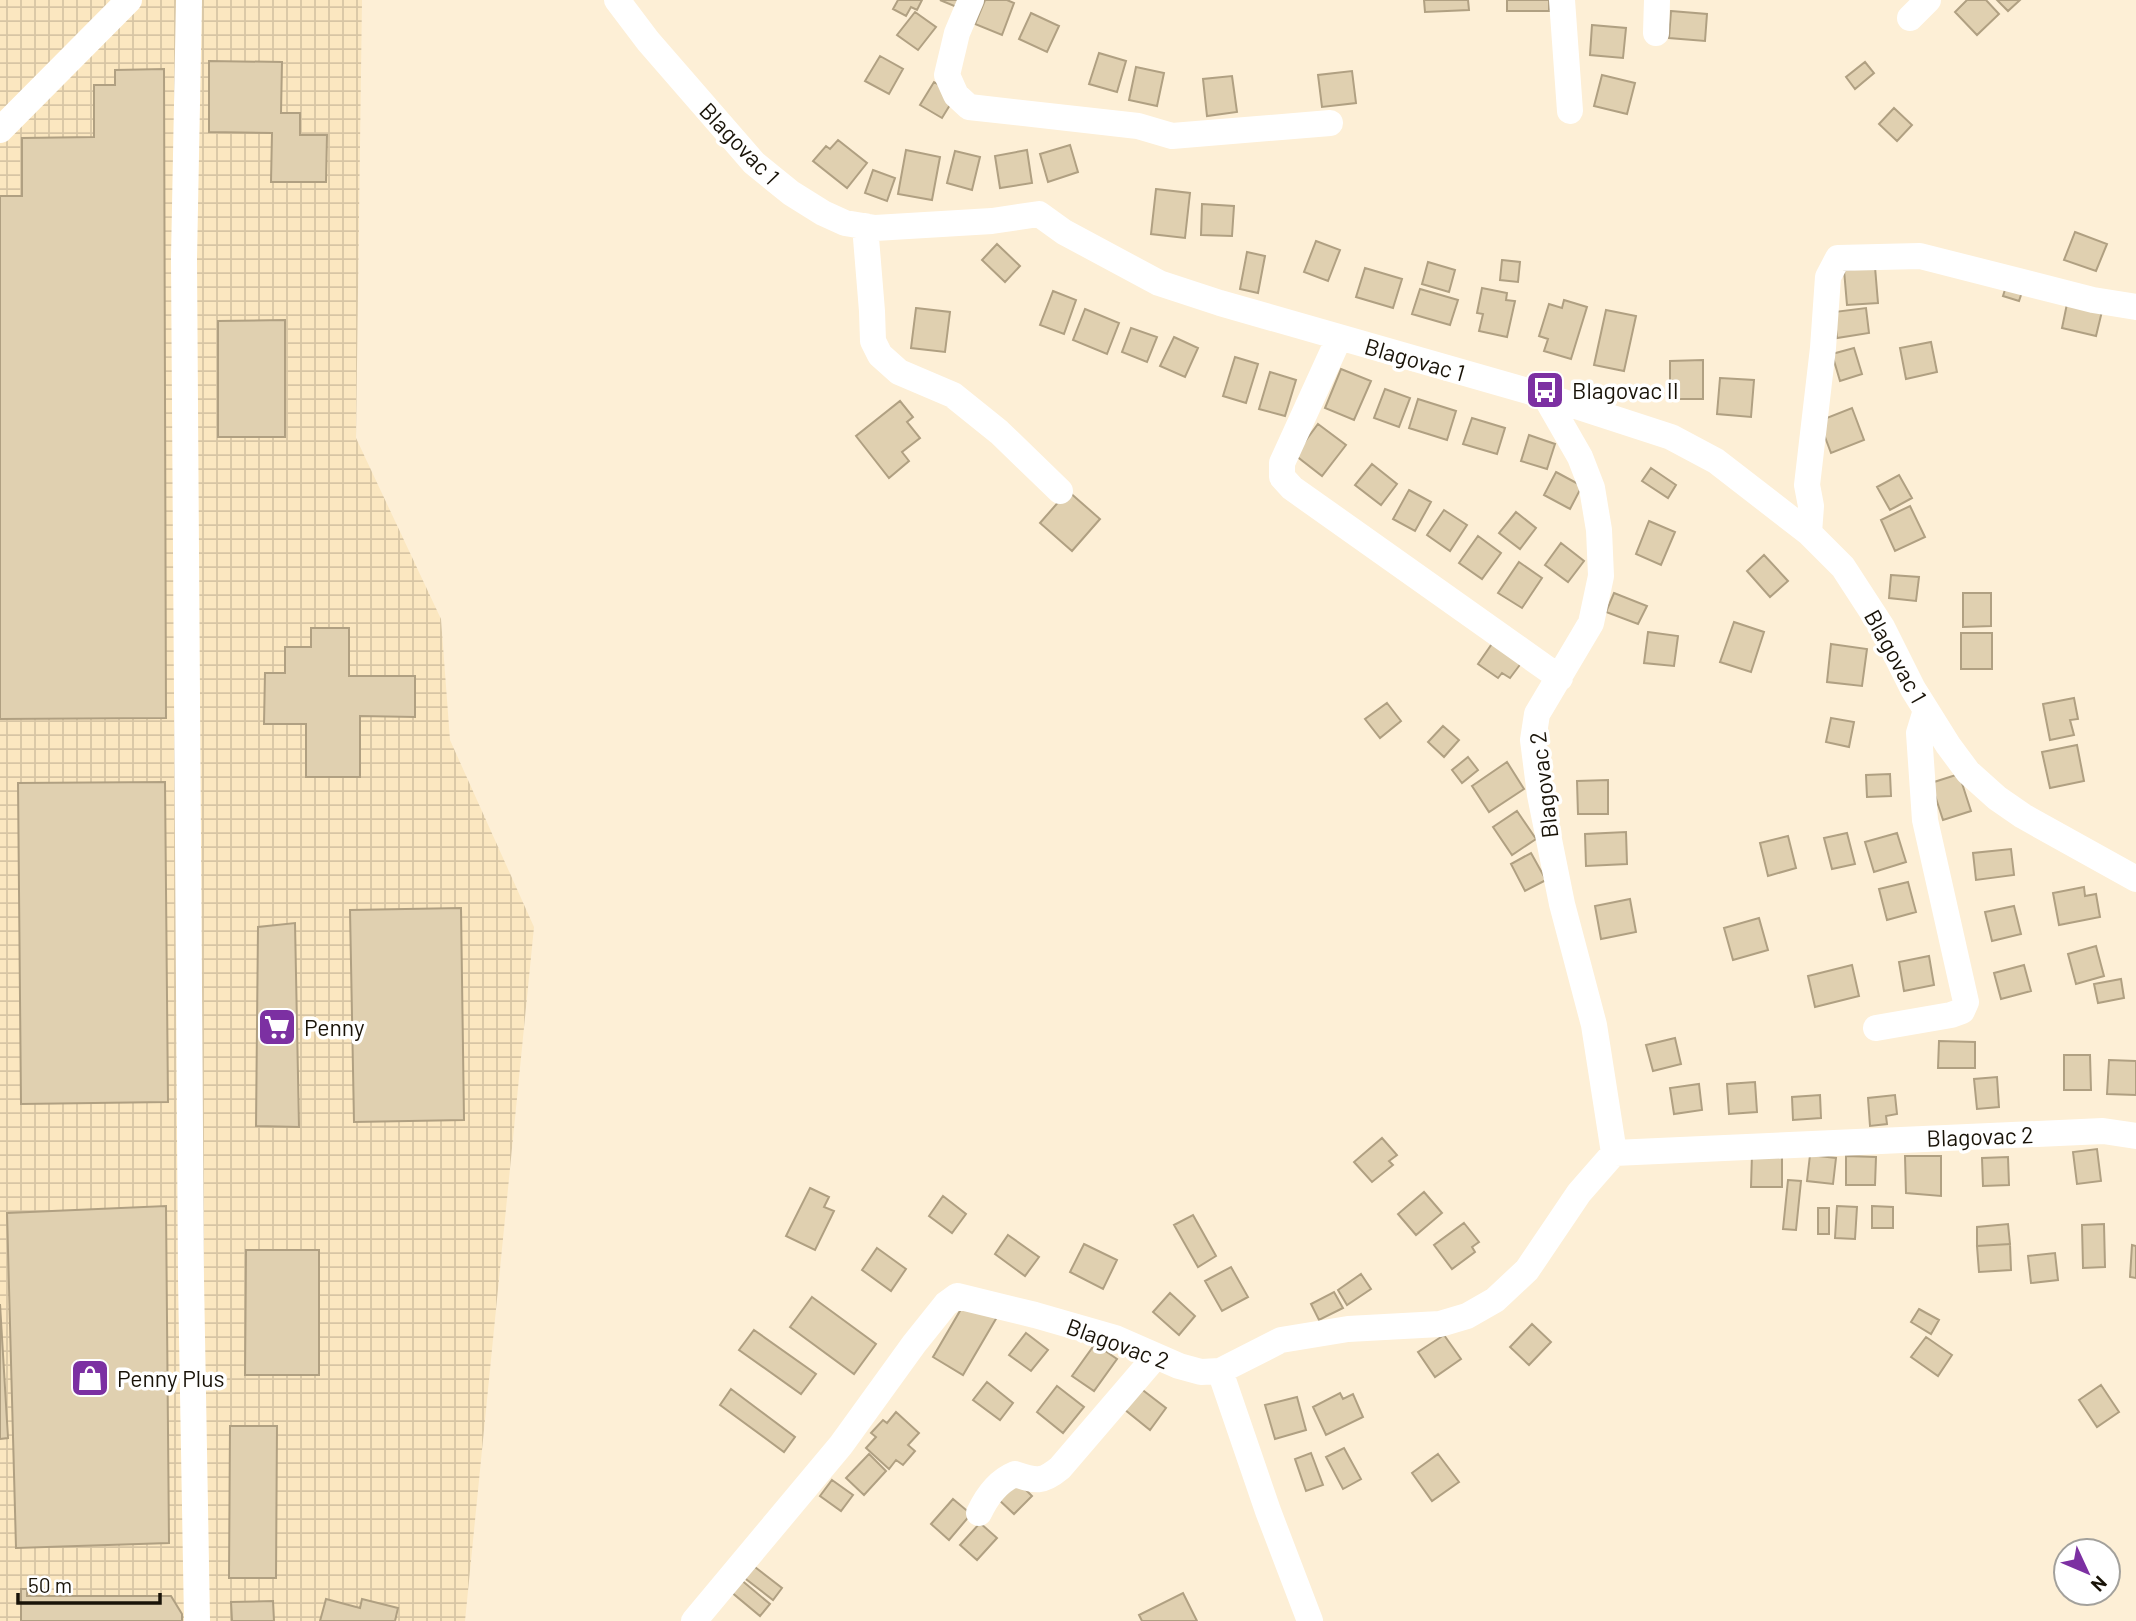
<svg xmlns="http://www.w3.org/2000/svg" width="2136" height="1621" font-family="Barlow,sans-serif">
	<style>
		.industrial { fill: url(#industrial-grid) }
		.building { fill: #e0d0b0; stroke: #b0a082; stroke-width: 2 }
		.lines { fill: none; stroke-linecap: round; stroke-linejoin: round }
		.minor { stroke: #fff; stroke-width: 26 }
		.labels { text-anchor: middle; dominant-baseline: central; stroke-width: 7; stroke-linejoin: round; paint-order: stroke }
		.street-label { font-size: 23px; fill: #191308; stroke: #fff }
		.poi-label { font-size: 23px; fill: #191308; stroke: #fff; text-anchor: start }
	</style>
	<defs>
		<pattern id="industrial-grid" width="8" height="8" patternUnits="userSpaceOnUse" patternTransform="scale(1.75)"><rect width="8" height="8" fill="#fbe7c0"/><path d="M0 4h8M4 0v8" fill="none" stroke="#d7c5a4"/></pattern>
	</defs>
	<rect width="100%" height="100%" fill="#fdefd6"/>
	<!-- industrial -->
	<path class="industrial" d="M0,0H362L356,438L441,619L450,740L534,927L465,1621H0Z"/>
	<!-- building -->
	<path class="building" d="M898,0H922L917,10L911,7L906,16L893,9Z
		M940,0H962L959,8Z
		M985,0H1007L1014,3L1002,35L975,24Z
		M1424,0H1468L1469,10L1425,12Z
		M1507,0H1549V11H1507Z
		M1967,0H1986L1999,14L1977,35L1955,12Z
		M1997,0H2020L2008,11Z
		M1671,11L1707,14L1705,41L1669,38Z
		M915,12L936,27L918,50L897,35Z
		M1031,13L1059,26L1047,52L1019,39Z
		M1592,25L1626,28L1623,58L1590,55Z
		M1099,53L1126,61L1117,92L1089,84Z
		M880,56L903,69L889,94L865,81Z
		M209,61L282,62L281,113H300V135H327L326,182H271L272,133L209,132Z
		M1865,62L1874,73L1855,89L1846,77Z
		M1136,67L1164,73L1157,106L1129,100Z
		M164,69L166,718L0,719V196H22V138L94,137V85H115V70Z
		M1352,71L1356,103L1322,107L1318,75Z
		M1602,75L1635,83L1627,114L1594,106Z
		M1232,76L1237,112L1207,116L1203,79Z
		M934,82L956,95L942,118L920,105Z
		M1894,108L1912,125L1897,141L1879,124Z
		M838,140L867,163L847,188L813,161L826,146L830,149Z
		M1070,145L1078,172L1048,182L1040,154Z
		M906,150L940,157L932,200L898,194Z
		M1027,150L1032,183L1000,188L995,156Z
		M955,151L980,157L972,190L947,183Z
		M873,170L895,178L887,201L865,193Z
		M1156,189L1190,193L1185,238L1151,234Z
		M1202,204L1234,206L1232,236L1201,235Z
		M2075,232L2107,244L2096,271L2064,260Z
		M1316,241L1340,250L1328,281L1304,272Z
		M997,244L1020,266L1005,282L982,260Z
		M1247,252L1265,256L1258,293L1240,289Z
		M1502,260L1520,262L1518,282L1500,280Z
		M1428,262L1455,270L1449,292L1422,284Z
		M1875,267L1878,303L1847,305L1844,270Z
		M1365,268L1402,279L1393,308L1356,297Z
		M2008,280L2024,286L2019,301L2003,296Z
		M1482,288L1507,293L1506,300L1515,301L1507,337L1479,331L1483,314L1477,313Z
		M1420,289L1458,300L1450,325L1412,314Z
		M1053,291L1076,300L1064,334L1040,325Z
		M2068,299L2103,307L2096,336L2062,328Z
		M1564,300L1587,307L1571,359L1544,351L1548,339L1539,336L1549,304L1562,308Z
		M916,308L950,312L945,352L911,348Z
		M1866,308L1869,333L1837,338L1834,312Z
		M1085,309L1119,323L1107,354L1073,340Z
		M1606,310L1636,316L1624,371L1594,365Z
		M285,320V437H218V321Z
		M1131,328L1157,337L1147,362L1122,352Z
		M1174,337L1198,348L1185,377L1160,366Z
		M1931,342L1937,372L1906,379L1900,348Z
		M1854,348L1862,374L1840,381L1832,354Z
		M1235,357L1258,364L1246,403L1223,396Z
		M1703,360V399H1670V361Z
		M1341,369L1371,381L1354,420L1325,408Z
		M1270,372L1296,380L1285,416L1259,409Z
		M1720,378L1754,380L1751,417L1717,414Z
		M1385,389L1410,398L1399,427L1374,418Z
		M1418,399L1456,411L1447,440L1409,428Z
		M900,401L913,417L907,422L920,438L902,452L909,461L889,478L856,436Z
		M1852,408L1864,440L1831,453L1819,421Z
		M1472,418L1505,428L1497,454L1463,444Z
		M1318,424L1346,445L1322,476L1295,455Z
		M1529,435L1555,444L1547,469L1521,461Z
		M1372,464L1397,484L1381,505L1355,485Z
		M1651,468L1676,485L1668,498L1642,481Z
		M1556,472L1582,486L1570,509L1544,495Z
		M1899,475L1912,498L1890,510L1877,487Z
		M1409,490L1431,502L1415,531L1393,519Z
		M1068,491L1100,519L1072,551L1040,523Z
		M1910,506L1925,537L1895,551L1881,520Z
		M1444,510L1467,525L1450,551L1427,535Z
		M1516,512L1536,528L1520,549L1499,533Z
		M1649,521L1675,532L1661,565L1636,554Z
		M1478,536L1501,553L1482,579L1459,563Z
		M1561,543L1584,561L1568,582L1545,565Z
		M1764,555L1788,581L1770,597L1747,571Z
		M1519,562L1542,578L1522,608L1498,593Z
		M1891,575L1919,577L1916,601L1889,598Z
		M1614,593L1647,606L1638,624L1606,612Z
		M1963,593H1991V626L1963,627Z
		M1734,622L1764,632L1751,672L1720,662Z
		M311,628H349V676H415V717L360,716V777H306V724H264L265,673H285V647H311Z
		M1648,632L1678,636L1674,666L1644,663Z
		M1961,633H1992V669H1961Z
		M1496,638L1525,658L1510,678L1502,673L1498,678L1478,664Z
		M1831,644L1867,649L1862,686L1827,682Z
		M2074,698L2078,719L2070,720L2074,735L2050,740L2043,704Z
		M1387,703L1401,721L1380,738L1365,719Z
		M1831,718L1854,722L1849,747L1826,742Z
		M1443,726L1459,740L1444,757L1428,742Z
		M2077,745L2084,781L2050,788L2042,752Z
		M1468,757L1478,770L1462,783L1452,770Z
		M1507,762L1524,789L1489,812L1472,786Z
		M1890,774L1891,796L1867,797L1866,775Z
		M1959,774L1971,811L1943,820L1931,783Z
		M1608,780V814H1578L1577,781Z
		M165,782L168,1102L21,1104L18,783Z
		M1517,811L1536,839L1512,855L1493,827Z
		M1626,832L1627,864L1586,866L1585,834Z
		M1847,833L1855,864L1832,869L1824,838Z
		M1897,833L1906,862L1874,872L1865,842Z
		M1788,836L1796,868L1768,876L1760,843Z
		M2011,849L2014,875L1976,880L1973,853Z
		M1531,853L1546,880L1525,891L1511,864Z
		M1908,882L1916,912L1887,920L1879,889Z
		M2084,887L2085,896L2096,894L2100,917L2059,925L2053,893Z
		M1630,899L1636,932L1601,939L1595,906Z
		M2014,906L2021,934L1992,941L1985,912Z
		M461,908L464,1120L354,1122L350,910Z
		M1759,918L1768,950L1733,960L1724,928Z
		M295,923L299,1127L256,1126L258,927Z
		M2096,946L2104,976L2076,984L2068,954Z
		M1929,956L1934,985L1904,991L1899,962Z
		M1852,965L1859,996L1815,1007L1808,976Z
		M2024,965L2031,991L2001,999L1994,973Z
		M2121,979L2124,998L2098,1003L2094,984Z
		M1675,1038L1681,1064L1653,1071L1646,1045Z
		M1939,1041L1975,1042V1068H1938Z
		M2064,1055H2090L2091,1090H2064Z
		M2109,1060L2136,1061V1095L2107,1094Z
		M1997,1077L1999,1107L1977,1109L1974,1079Z
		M1755,1082L1757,1112L1729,1114L1727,1084Z
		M1699,1084L1702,1110L1674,1114L1670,1088Z
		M1820,1095L1821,1118L1793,1120L1792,1097Z
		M1895,1095L1897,1114L1886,1116L1887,1124L1870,1126L1868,1098Z
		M1382,1138L1397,1155L1389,1161L1393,1165L1372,1182L1354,1162Z
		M2097,1149L2101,1181L2077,1184L2073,1152Z
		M1752,1154H1782V1187H1751Z
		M1810,1155L1836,1158L1833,1184L1807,1181Z
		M1846,1156L1876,1157L1875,1185H1846Z
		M1905,1156H1941V1196L1906,1193Z
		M2008,1157L2009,1185L1983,1186L1982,1158Z
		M1788,1180L1801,1181L1796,1230L1783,1229Z
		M810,1188L829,1197L824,1207L834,1211L815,1250L786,1236Z
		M1424,1192L1442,1213L1416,1235L1398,1214Z
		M943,1196L966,1214L952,1233L929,1216Z
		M166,1206L169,1543L16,1548L7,1213Z
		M1837,1206L1857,1207L1855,1239L1835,1238Z
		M1872,1206L1893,1207V1228H1872Z
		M1818,1208H1829V1234H1818Z
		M1193,1215L1216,1256L1198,1267L1174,1225Z
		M1464,1223L1479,1242L1472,1247L1475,1252L1452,1269L1434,1245Z
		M2008,1224L2010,1244L1977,1246V1227Z
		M2104,1224L2105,1267L2083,1268L2082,1225Z
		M1008,1235L1039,1257L1025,1276L995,1254Z
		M1084,1244L1117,1260L1103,1289L1070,1272Z
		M2010,1244L2011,1270L1979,1272L1977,1246Z
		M2132,1245L2136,1246V1278L2130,1277Z
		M877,1248L906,1269L891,1291L862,1270Z
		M246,1250H319V1375H245Z
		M2055,1253L2058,1280L2031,1283L2028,1256Z
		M1231,1267L1248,1297L1222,1311L1205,1281Z
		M1361,1274L1371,1289L1347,1305L1338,1290Z
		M1334,1292L1343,1308L1319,1320L1311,1304Z
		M1170,1293L1195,1316L1179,1335L1153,1312Z
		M812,1297L876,1344L854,1374L790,1327Z
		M967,1299L997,1317L963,1375L933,1357Z
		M0,1304L8,1438L0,1439Z
		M1919,1309L1939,1320L1931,1334L1911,1322Z
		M1532,1324L1551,1342L1529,1365L1510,1347Z
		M754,1330L816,1374L801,1394L739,1350Z
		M1026,1333L1048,1350L1031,1371L1009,1355Z
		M1444,1335L1461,1359L1435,1377L1418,1352Z
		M1926,1337L1952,1355L1938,1376L1911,1357Z
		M1095,1344L1117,1359L1094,1391L1072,1376Z
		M987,1382L1013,1403L1000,1420L973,1400Z
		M2101,1385L2119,1412L2097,1427L2079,1400Z
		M1057,1386L1084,1407L1063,1433L1037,1412Z
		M1140,1388L1166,1408L1150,1430L1124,1409Z
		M731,1389L795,1437L784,1452L720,1405Z
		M1340,1393L1343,1399L1353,1394L1363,1417L1326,1435L1313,1407Z
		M1297,1397L1306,1430L1275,1439L1265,1405Z
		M896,1412L919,1433L908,1445L915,1451L903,1465L896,1460L889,1469L866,1448L876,1437L871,1433L883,1420L887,1423Z
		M230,1426H277L276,1578H229Z
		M1344,1448L1361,1479L1343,1489L1326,1457Z
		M1311,1453L1323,1485L1306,1491L1295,1459Z
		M869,1454L886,1471L864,1495L846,1478Z
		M1438,1454L1459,1482L1432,1501L1412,1473Z
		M832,1480L853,1495L841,1511L820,1496Z
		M1016,1480L1032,1496L1014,1514L997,1498Z
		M953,1499L971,1514L949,1540L931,1524Z
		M980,1523L997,1538L977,1560L960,1545Z
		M751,1564L782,1588L773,1600L742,1576Z
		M740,1579L770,1604L760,1616L730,1591Z
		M21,1589H27V1596H171L182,1614V1621H21Z
		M1183,1593L1197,1621H1142L1139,1615Z
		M326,1599L360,1608L362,1599L398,1608L395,1621H320Z
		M273,1601L274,1621H232L231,1602Z"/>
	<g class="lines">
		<!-- minor -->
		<path class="minor" d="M189,0L184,259L191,1279L197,1621
			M617,0L648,41L754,163L791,193L823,213L845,223L875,228L992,221L1039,214L1064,232L1159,283L1220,303L1545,396L1671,437L1716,461L1809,533L1843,567L1882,627L1913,689L1948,745L1968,772L1997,798L2023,816L2136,879
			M971,0L957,33L947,75L956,95L969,107L1138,126L1172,136L1330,123
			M1562,0L1570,111
			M1910,18L1928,0
			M1656,33L1657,0
			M0,130L129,0
			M865,226L872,311L873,341L880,355L899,372L953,395L999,432L1060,491
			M1339,338L1282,463V477L1292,488L1560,678
			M1809,533L1811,506L1807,485L1823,348L1828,277L1838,258L1920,256L2093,300L2136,307
			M1876,1028L1951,1015L1962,1011L1966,1002L1925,820L1919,733L1926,710
			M1614,1153L2103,1131L2136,1136
			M1220,1371L1268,1511L1310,1621
			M979,1513C987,1496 998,1481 1015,1474C1036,1481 1042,1483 1060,1468L1156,1356
			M694,1621L841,1445L914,1344L946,1304L957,1296L1035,1315L1115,1338L1179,1366L1201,1372L1220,1371L1281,1340L1348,1329L1440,1324L1467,1316L1495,1300L1527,1270L1579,1193L1614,1153L1594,1025L1562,904L1540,795L1533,740L1537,714L1591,623L1601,576L1599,530L1592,488L1580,457L1545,396"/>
	</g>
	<!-- icons -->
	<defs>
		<symbol id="bus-square" viewBox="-11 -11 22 22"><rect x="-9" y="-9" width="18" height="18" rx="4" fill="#7c30a2" stroke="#fff"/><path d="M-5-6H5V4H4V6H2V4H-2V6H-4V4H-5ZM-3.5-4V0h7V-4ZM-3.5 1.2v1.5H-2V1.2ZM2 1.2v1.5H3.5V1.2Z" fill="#fff"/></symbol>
		<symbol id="supermarket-square" viewBox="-11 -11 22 22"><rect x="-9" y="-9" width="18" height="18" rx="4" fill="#7c30a2" stroke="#fff"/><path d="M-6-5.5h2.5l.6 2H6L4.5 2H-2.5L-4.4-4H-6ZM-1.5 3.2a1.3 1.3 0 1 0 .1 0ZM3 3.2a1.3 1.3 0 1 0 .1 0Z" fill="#fff"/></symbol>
		<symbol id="shop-square" viewBox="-11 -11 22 22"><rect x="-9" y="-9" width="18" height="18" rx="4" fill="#7c30a2" stroke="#fff"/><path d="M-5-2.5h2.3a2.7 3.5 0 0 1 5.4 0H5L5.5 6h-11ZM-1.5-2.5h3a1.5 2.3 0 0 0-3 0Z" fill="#fff"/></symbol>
	</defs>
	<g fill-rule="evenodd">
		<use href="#bus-square" x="1523" y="368" width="44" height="44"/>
		<use href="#supermarket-square" x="255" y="1005" width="44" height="44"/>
		<use href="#shop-square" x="68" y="1356" width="44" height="44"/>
	</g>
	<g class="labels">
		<!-- street labels -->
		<g class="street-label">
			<text transform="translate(740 143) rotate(46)">Blagovac 1</text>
			<text transform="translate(1415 359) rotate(16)">Blagovac 1</text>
			<text transform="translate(1896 656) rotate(61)">Blagovac 1</text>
			<text transform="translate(1543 785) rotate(-97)">Blagovac 2</text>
			<text transform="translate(1980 1136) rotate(-2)">Blagovac 2</text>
			<text transform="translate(1118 1343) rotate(20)">Blagovac 2</text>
		</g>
		<!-- poi labels -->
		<g class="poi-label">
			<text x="1572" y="390">Blagovac II</text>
			<text x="304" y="1027">Penny</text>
			<text x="117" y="1378">Penny Plus</text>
		</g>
	</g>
	<!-- north arrow -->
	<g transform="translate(2087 1572) rotate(134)"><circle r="33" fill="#ffffff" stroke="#a3a19c" stroke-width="2"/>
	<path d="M0-5L12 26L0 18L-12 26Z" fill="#7c30a2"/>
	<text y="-10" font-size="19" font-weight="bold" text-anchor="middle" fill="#191308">N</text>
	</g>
	<!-- scale -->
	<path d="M18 1593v10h142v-10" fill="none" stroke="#191308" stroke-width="3.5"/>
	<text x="28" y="1593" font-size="21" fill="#191308" stroke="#ffffff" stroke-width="5" paint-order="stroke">50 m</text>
</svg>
